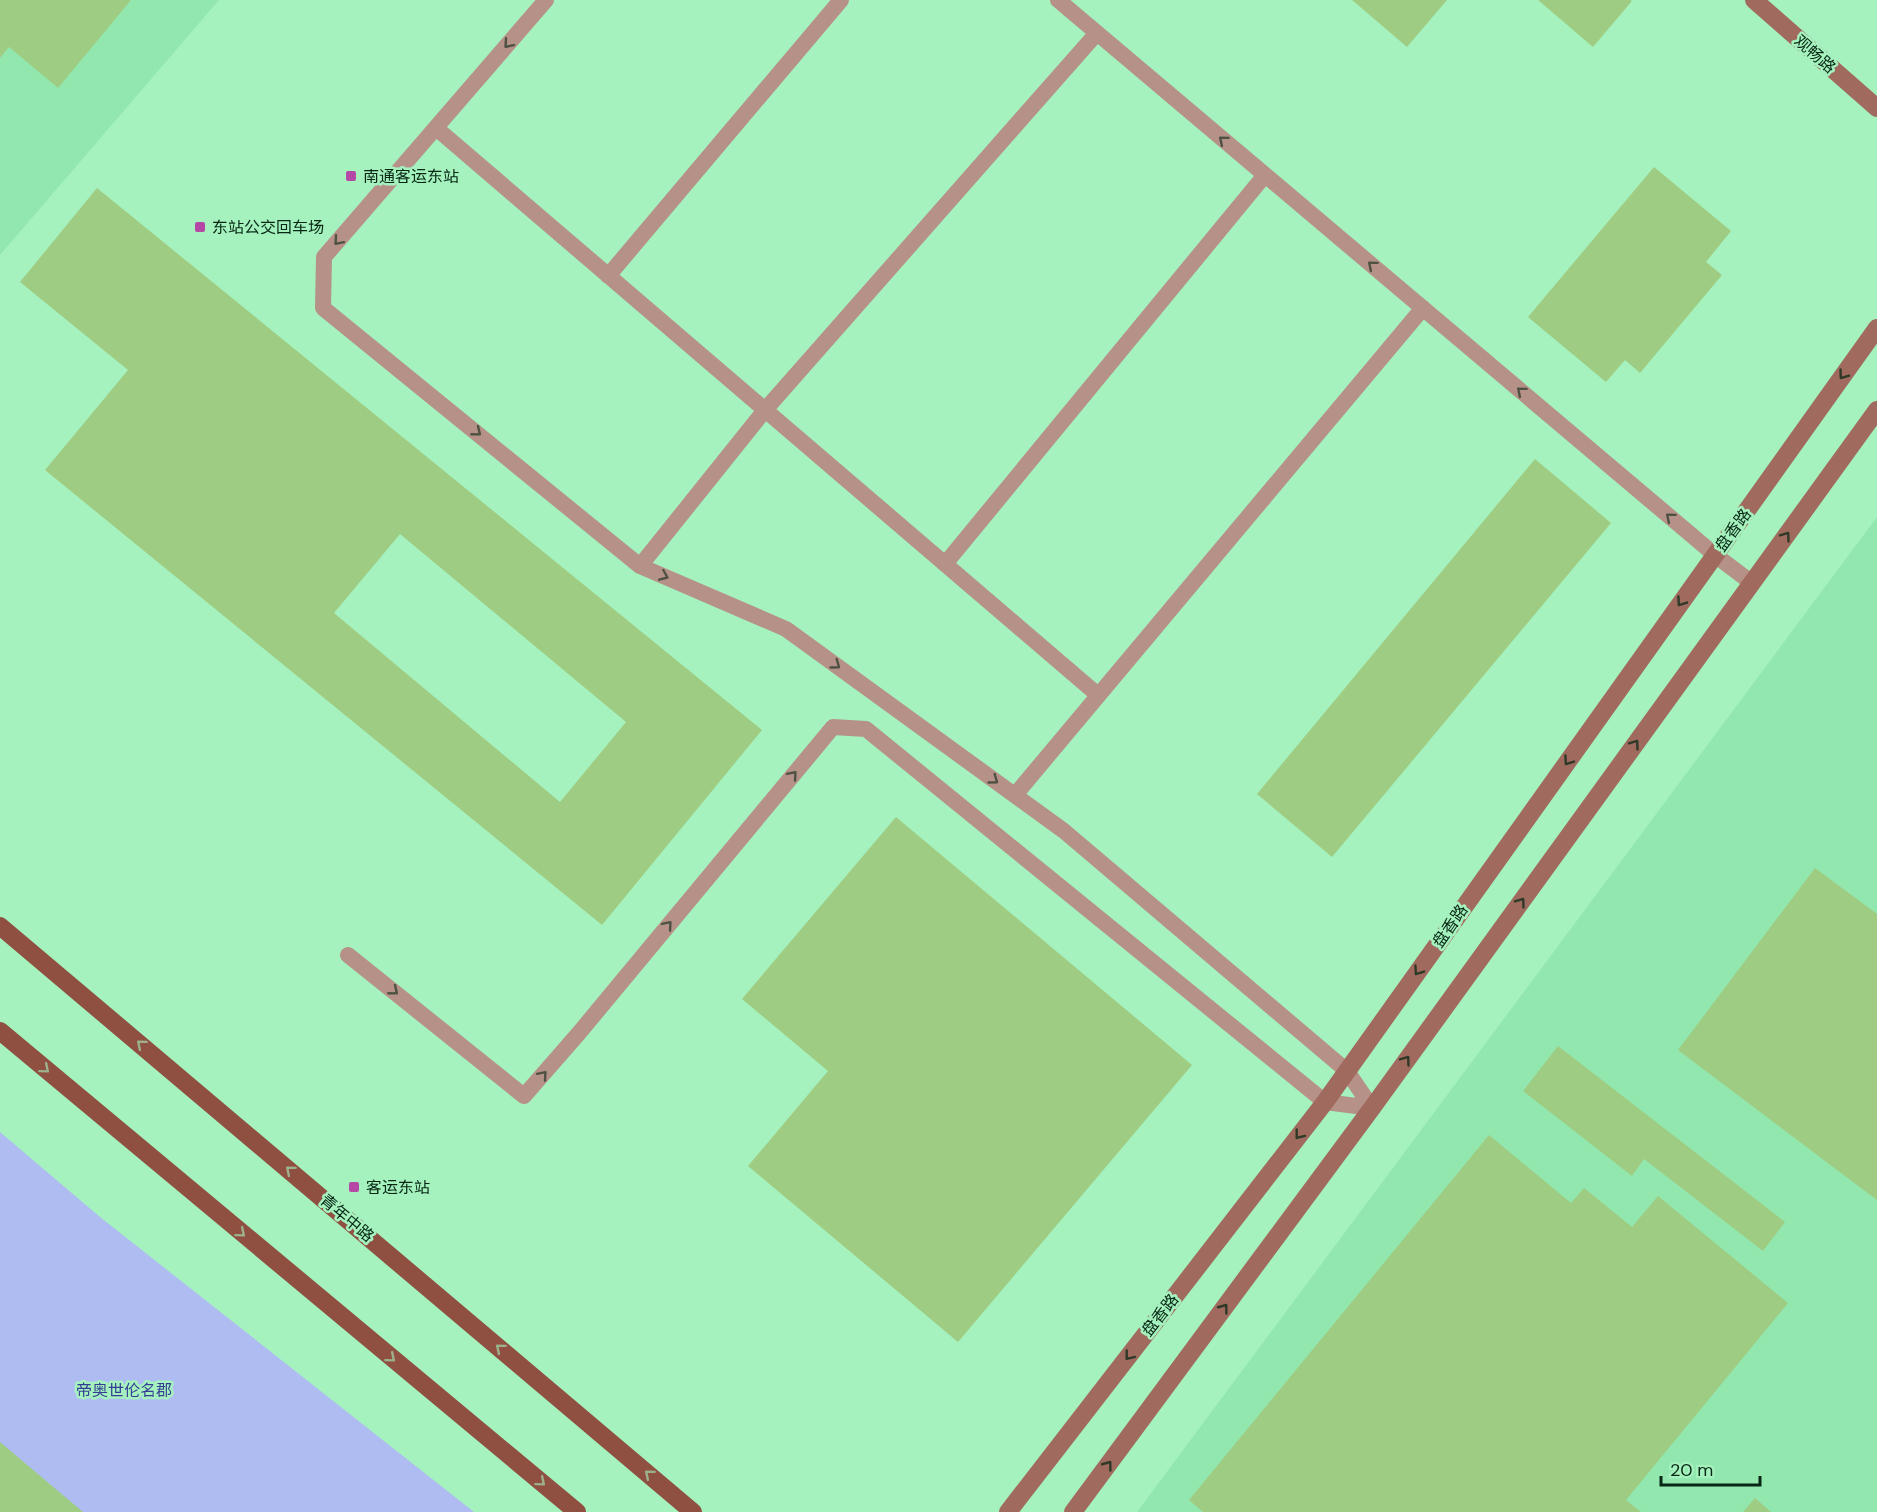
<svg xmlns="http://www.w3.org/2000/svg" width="1877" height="1512" font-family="'DM Sans','Noto Sans SC',sans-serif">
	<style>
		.built { fill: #92e7ae }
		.green { fill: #afbcf1 }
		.building { fill: #9fcc83; fill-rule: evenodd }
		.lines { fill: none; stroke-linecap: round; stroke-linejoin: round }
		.lane { stroke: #b69188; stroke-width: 16 }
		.secondary { stroke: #a06b5e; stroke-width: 18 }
		.primary { stroke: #8f4f41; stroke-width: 18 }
		.oneway { stroke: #4e5243 }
		.oneway2 { stroke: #2e3927 }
		.oneway3 { stroke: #9cb18c }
		.poi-dot { fill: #b547a5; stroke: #a5f2be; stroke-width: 2 }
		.labels { text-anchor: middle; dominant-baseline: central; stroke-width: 5; stroke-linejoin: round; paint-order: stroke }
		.street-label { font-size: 16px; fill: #082815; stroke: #a5f2be }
		.poi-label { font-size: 16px; fill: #082815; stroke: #a5f2be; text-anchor: start }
		.park-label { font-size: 16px; fill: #353e94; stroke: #a5f2be }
	</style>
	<rect width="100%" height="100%" fill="#a5f2be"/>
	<!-- built -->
	<path class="built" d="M0,0H219L0,255Z
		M1877,517V1512H1137Z"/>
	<!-- green -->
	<path class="green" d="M0,1132L100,1217L474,1512H0Z"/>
	<!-- building -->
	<path class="building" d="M0,0H131L58,88L9,47L0,58Z
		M1352,0H1447L1407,47Z
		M1538,0H1630L1632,1L1593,47Z
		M1654,167L1731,231L1706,262L1722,275L1640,373L1625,360L1606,382L1528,317Z
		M97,188L762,730L602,925L45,470L128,370L20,282ZM400,534L626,722L560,802L334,613Z
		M1535,459L1611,523L1332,857L1257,794Z
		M896,817L1192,1065L958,1342L748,1166L828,1071L742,999Z
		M1815,868L1877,914V1200L1678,1050Z
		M1558,1046L1785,1222L1763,1251L1644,1159L1632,1176L1523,1091Z
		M1489,1135L1571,1203L1584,1188L1632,1227L1658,1196L1788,1303L1626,1500L1641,1512H1203L1189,1500Z
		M0,1442L83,1512H0Z
		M1755,1498L1771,1512H1743Z"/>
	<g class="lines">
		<!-- lane -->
		<path class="lane" d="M546,0L324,257L323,308L640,566L786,629L1064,831L1347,1071L1372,1108
			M1058,0L1715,555L1752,583
			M436,128L1098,695
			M608,276L841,0
			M945,564L1265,175
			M640,566L765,410L1097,33
			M1015,795L1423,308
			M348,955L524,1096L579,1033L833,727L866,729L1325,1102L1372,1108"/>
		<!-- secondary -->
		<path class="secondary" d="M1754,0L1877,108
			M1008,1512L1325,1102L1877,328
			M1073,1512L1372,1108L1877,410"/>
		<!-- primary -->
		<path class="primary" d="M0,926L693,1512
			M0,1031L577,1512"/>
	</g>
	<!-- one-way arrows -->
	<defs><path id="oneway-chevron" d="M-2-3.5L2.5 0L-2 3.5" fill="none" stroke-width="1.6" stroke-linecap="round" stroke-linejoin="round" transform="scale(1.5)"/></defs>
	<g class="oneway">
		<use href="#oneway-chevron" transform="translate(508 44) rotate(131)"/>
		<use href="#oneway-chevron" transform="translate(1223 140) rotate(-140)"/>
		<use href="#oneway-chevron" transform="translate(338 241) rotate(131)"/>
		<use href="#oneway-chevron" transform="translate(1372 265) rotate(-140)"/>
		<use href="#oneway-chevron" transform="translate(1521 391) rotate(-140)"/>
		<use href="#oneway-chevron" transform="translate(477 432) rotate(39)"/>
		<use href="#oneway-chevron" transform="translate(1670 517) rotate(-140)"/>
		<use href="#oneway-chevron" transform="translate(664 576) rotate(23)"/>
		<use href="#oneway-chevron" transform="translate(836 665) rotate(36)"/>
		<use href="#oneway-chevron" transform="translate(793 775) rotate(-50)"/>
		<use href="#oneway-chevron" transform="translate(994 780) rotate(36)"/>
		<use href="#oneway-chevron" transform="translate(668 925) rotate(-50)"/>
		<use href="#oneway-chevron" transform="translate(394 991) rotate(39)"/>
		<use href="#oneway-chevron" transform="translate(543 1075) rotate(-49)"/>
	</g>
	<g class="oneway2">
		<use href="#oneway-chevron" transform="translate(1843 375) rotate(126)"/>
		<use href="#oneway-chevron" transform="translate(1786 536) rotate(-54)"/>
		<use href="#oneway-chevron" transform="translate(1681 602) rotate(125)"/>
		<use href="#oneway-chevron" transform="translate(1635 744) rotate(-54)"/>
		<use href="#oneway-chevron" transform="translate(1568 761) rotate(125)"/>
		<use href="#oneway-chevron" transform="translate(1521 902) rotate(-54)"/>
		<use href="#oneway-chevron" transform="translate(1418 971) rotate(125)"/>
		<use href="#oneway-chevron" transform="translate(1406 1060) rotate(-54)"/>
		<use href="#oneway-chevron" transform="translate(1299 1135) rotate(128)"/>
		<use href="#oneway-chevron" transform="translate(1224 1308) rotate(-53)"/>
		<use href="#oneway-chevron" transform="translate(1129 1356) rotate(128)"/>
		<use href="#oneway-chevron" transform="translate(1108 1465) rotate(-53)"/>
	</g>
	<g class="oneway3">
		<use href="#oneway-chevron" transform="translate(141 1044) rotate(-140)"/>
		<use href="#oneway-chevron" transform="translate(45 1069) rotate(40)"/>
		<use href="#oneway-chevron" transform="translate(290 1170) rotate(-140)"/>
		<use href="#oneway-chevron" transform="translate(241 1233) rotate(40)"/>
		<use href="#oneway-chevron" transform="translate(500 1348) rotate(-140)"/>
		<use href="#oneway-chevron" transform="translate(391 1358) rotate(40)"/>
		<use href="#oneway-chevron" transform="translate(649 1474) rotate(-140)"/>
		<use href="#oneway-chevron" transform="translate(541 1482) rotate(40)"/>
	</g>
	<!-- markers -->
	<g class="poi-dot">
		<rect x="345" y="170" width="12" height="12" rx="3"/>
		<rect x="194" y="221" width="12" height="12" rx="3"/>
		<rect x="348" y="1181" width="12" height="12" rx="3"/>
	</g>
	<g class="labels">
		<!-- street labels -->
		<g class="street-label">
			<text transform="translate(1815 54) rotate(41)">观畅路</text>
			<text transform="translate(1733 530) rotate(-54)">盘香路</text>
			<text transform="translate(1450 926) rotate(-55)">盘香路</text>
			<text transform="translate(347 1218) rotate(40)">青年中路</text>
			<text transform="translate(1160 1315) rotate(-52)">盘香路</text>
		</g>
		<!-- poi labels -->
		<g class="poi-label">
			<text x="363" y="176">南通客运东站</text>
			<text x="212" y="227">东站公交回车场</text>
			<text x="366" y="1187">客运东站</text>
		</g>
		<!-- park labels -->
		<g class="park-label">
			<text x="124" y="1390">帝奥世伦名郡</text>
		</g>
	</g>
	<!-- scale -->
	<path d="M1661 1476v9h99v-9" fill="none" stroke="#082815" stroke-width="3"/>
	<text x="1670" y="1476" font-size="18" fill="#082815" stroke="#a5f2be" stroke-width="4.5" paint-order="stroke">20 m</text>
</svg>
